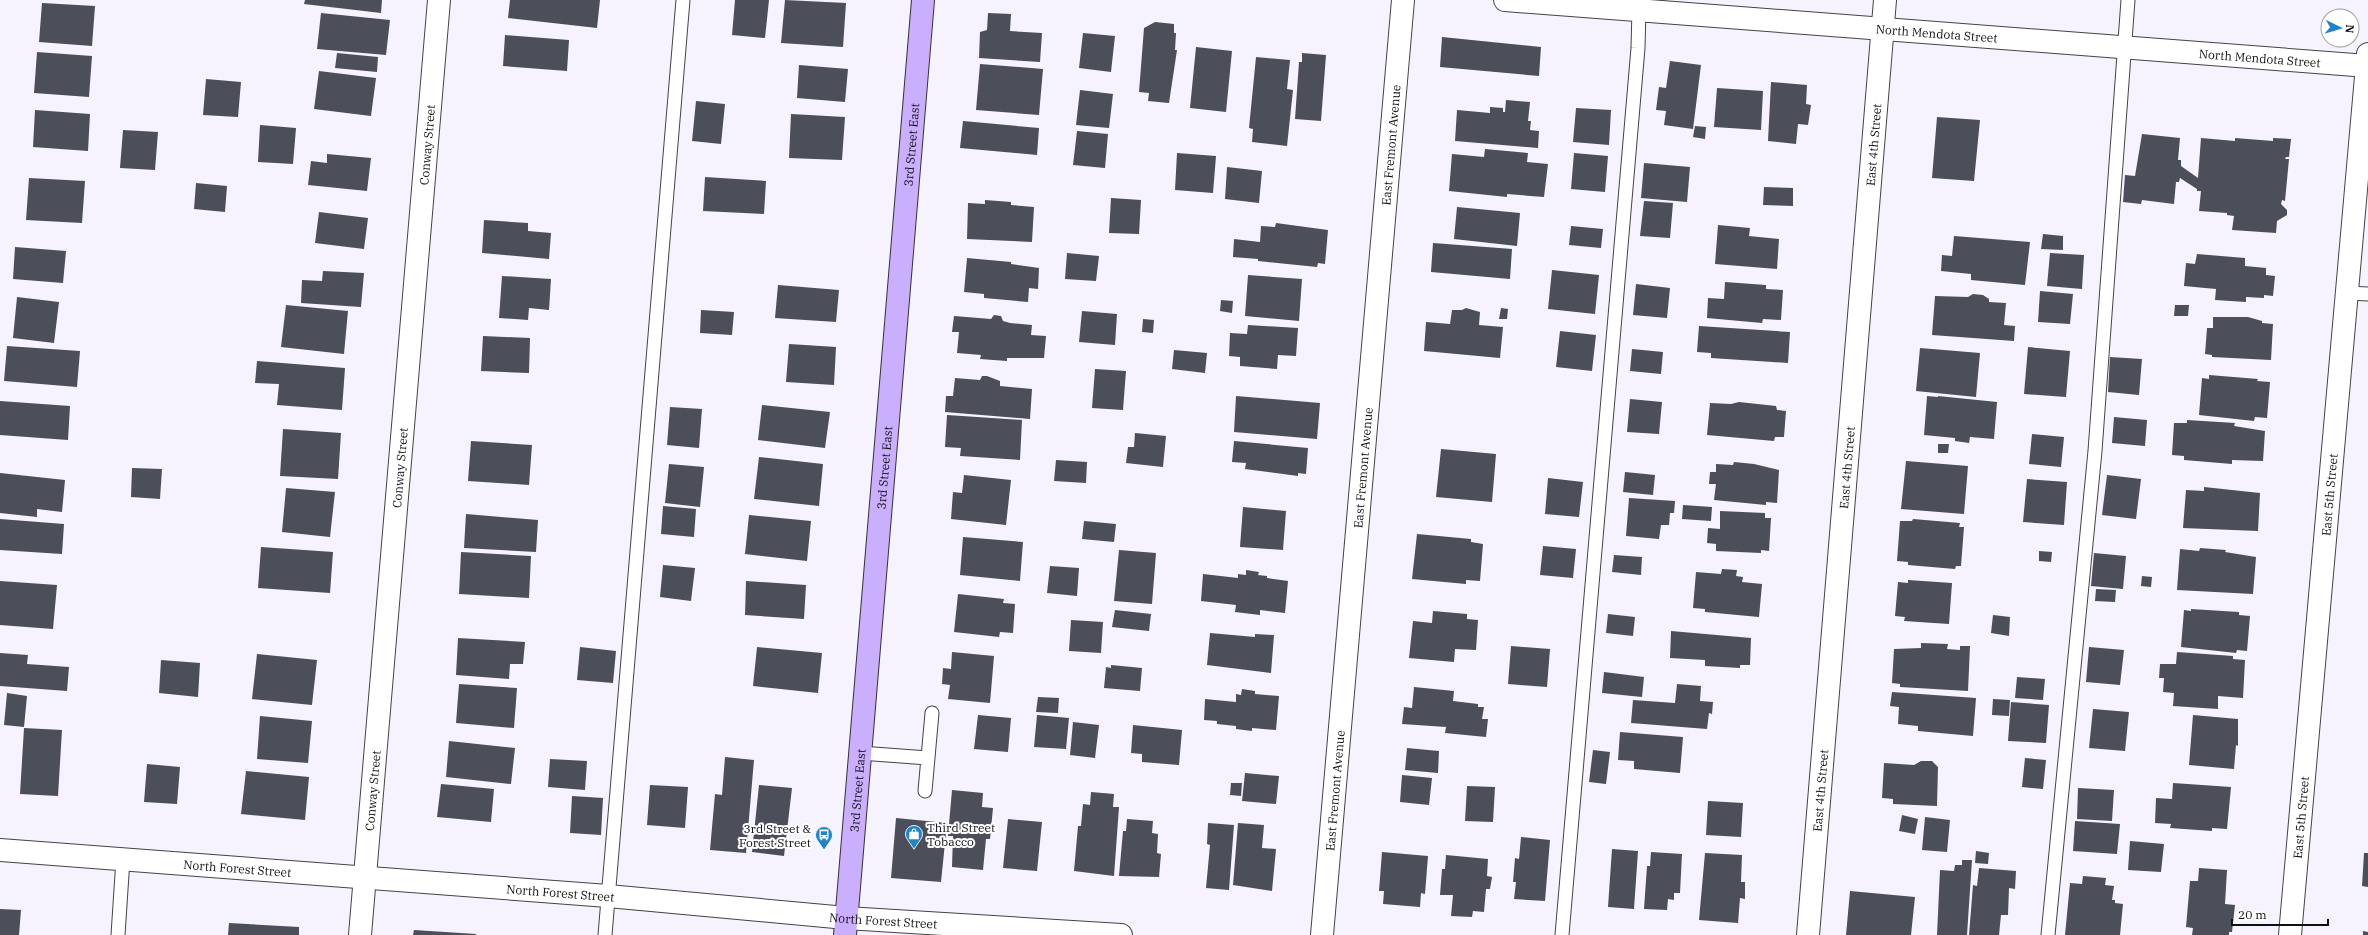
<svg xmlns="http://www.w3.org/2000/svg" width="2368" height="935" font-family="'IBM Plex Serif',serif">
	<style>
		.building { fill: #4c4e5a }
		.lines { fill: none; stroke-linecap: round; stroke-linejoin: round }
		.lane-casing { stroke: #434343; stroke-width: 15 }
		.street-casing { stroke: #434343; stroke-width: 24 }
		.secondary-casing { stroke: #323232; stroke-width: 24 }
		.lane { stroke: #fff; stroke-width: 13 }
		.street { stroke: #fff; stroke-width: 22 }
		.secondary { stroke: #caaeff; stroke-width: 22 }
		.labels { text-anchor: middle; dominant-baseline: central; stroke-width: 4; stroke-linejoin: round; paint-order: stroke }
		.street-label { font-size: 12px; fill: #101010; stroke: #fff }
		.poi-label { font-size: 12px; fill: #101010; stroke: #fff; text-anchor: start }
	</style>
	<rect width="100%" height="100%" fill="#f6f3ff"/>
	<!-- building -->
	<path class="building" d="M305,0H382L381,13L304,4Z
		M510,0H600L597,28L508,18Z
		M735,0H769L765,38L732,35Z
		M785,0L846,3L843,47L781,43Z
		M42,3L95,6L92,46L39,42Z
		M321,13L390,20L386,55L317,49Z
		M988,13L1011,14L1010,31L1042,33L1040,62L979,58L980,32L987,30Z
		M1155,22L1174,24V33H1176L1175,50H1177L1169,103L1148,101L1149,93L1139,92L1144,28Z
		M1083,33L1115,36L1111,72L1079,68Z
		M505,35L569,40L567,71L503,66Z
		M1442,37L1541,47L1539,76L1440,67Z
		M1196,47L1232,51L1226,112L1190,108Z
		M37,52L92,56L89,97L34,93Z
		M337,53L378,57L377,72L335,68Z
		M1302,53L1326,55L1321,121L1295,119L1299,62H1302Z
		M1256,57L1290,60L1287,89L1293,90L1287,146L1252,142L1253,129L1249,128Z
		M1670,61L1701,65L1693,129L1664,125L1666,111L1656,110L1659,87L1666,88Z
		M980,64L1043,69L1039,115L976,110Z
		M799,65L848,69L845,102L797,98Z
		M319,71L376,78L371,116L314,109Z
		M206,79L241,82L238,117L203,115Z
		M1771,82L1807,85L1806,104L1811,105L1808,125L1798,124L1796,144L1768,141Z
		M1717,88L1763,91L1761,130L1714,127Z
		M1080,90L1113,94L1109,128L1076,125Z
		M1506,100L1530,102L1528,121H1531L1530,130L1539,131L1538,148L1455,141L1457,110L1490,113V107L1503,108V112H1505Z
		M696,101L725,104L721,144L692,141Z
		M1576,108L1611,110L1609,145L1573,142Z
		M35,110L90,114L88,151L33,147Z
		M791,114L845,117L842,160L789,158Z
		M1937,117L1980,120L1974,181L1932,178Z
		M963,121L1039,128L1037,155L960,148Z
		M260,125L296,128L293,164L258,162Z
		M1695,126L1706,127L1705,139L1693,137Z
		M123,130L158,132L155,170L120,168Z
		M1077,131L1108,134L1105,168L1073,165Z
		M2142,134L2180,138L2178,160H2181V166L2198,178L2201,138L2235,141V138L2273,141V138L2291,139L2289,157H2286L2285,159H2289L2285,201L2282,200L2281,204L2287,210V215L2277,221L2276,233L2232,230L2234,216L2227,215V213L2199,211L2201,191H2197V189L2180,178L2179,182H2176L2174,204L2142,200L2141,204L2123,202L2125,175L2135,176Z
		M1485,149L1528,153L1527,162L1548,164L1544,197L1507,194V197L1449,191L1452,154L1484,157Z
		M1177,153L1216,156L1213,193L1175,190Z
		M1574,153L1608,156L1605,192L1571,189Z
		M327,154L371,158L367,191L308,185L311,161L327,163Z
		M1644,163L1690,167L1687,202L1641,198Z
		M1227,167L1262,171L1259,203L1225,199Z
		M705,177L766,181L764,214L703,211Z
		M29,178L85,181L82,223L26,220Z
		M196,183L227,186L225,212L194,209Z
		M1764,187L1793,188V206L1763,205Z
		M1111,198L1141,200L1139,234L1109,233Z
		M985,200L1011,202V205L1034,207L1032,242L967,239L968,203L985,204Z
		M1644,201L1673,203L1670,238L1640,236Z
		M1457,207L1520,213L1517,246L1454,239Z
		M319,212L368,218L364,249L315,243Z
		M484,220L528,223V231L551,233L549,259L482,253Z
		M1276,223L1328,230L1325,264L1318,263L1317,267L1258,261V259L1233,257L1234,239L1260,242L1261,226L1275,227Z
		M1718,225L1750,228L1749,236L1779,239L1777,269L1715,264Z
		M1571,226L1603,229L1601,248L1569,245Z
		M2043,234L2063,236V250L2041,249Z
		M1954,236L2030,242L2025,285L1971,280V274L1941,271L1942,255L1952,256Z
		M1433,243L1512,249L1510,279L1431,272Z
		M15,247L66,251L63,283L13,279Z
		M1067,253L1099,256L1096,281L1065,279Z
		M2050,253L2084,255L2082,289L2047,286Z
		M2197,254L2245,258V266L2266,268V275L2275,276L2273,296L2264,295V298L2246,297V302L2215,300L2216,289L2184,286L2186,263L2195,264Z
		M967,258L1011,262V264L1039,268L1038,289L1029,288L1028,302L984,298V294L964,292Z
		M1552,270L1599,275L1595,314L1548,309Z
		M323,271L364,273L361,307L301,303L302,280L322,281Z
		M1248,275L1302,279L1299,321L1245,316Z
		M502,276L551,279L549,310L529,308L528,320L499,318Z
		M1725,282L1766,285V289L1783,290L1781,320L1763,319L1762,323L1707,318L1708,298L1724,299Z
		M1636,284L1670,288L1667,318L1633,315Z
		M778,285L839,290L836,322L775,318Z
		M2040,291L2073,294L2070,324L2038,322Z
		M1973,294L1983,295L1989,299V302L2006,303L2004,325L2015,326L2014,341L1932,335L1935,296L1968,297Z
		M17,297L59,302L54,343L13,338Z
		M1221,300L1233,301L1232,313L1220,311Z
		M286,305L348,311L344,354L281,347Z
		M2175,305H2189L2188,316H2174Z
		M1466,308L1480,312L1479,325L1503,327L1500,358L1424,351L1426,322L1450,324L1452,310H1462Z
		M1501,308L1508,309L1507,319H1499Z
		M701,310L734,312L732,335L700,333Z
		M1082,311L1117,314L1115,345L1079,342Z
		M994,315L1001,316L1003,321L1010,323L1032,325L1031,335L1046,336L1044,358H1007V361L980,359L981,355L957,353L959,332H952L954,316L991,319Z
		M2213,317H2248L2262,321V323L2273,324L2271,360L2212,357V355L2205,354L2207,328H2213Z
		M1143,319L1154,320L1153,333L1142,332Z
		M1248,325L1298,328L1296,356L1278,355L1277,369L1240,366V357L1229,356L1230,333L1247,334Z
		M1699,326L1790,332L1788,363L1711,358V353L1697,352Z
		M1560,331L1596,335L1592,371L1556,367Z
		M483,336L530,338L529,373L481,371Z
		M789,344L836,347L834,385L786,382Z
		M7,346L80,351L77,387L4,381Z
		M2028,347L2070,351L2066,397L2024,394Z
		M1920,348L1980,353L1976,397L1916,391Z
		M1632,349L1663,352L1661,374L1630,371Z
		M1174,350L1207,353L1205,373L1172,369Z
		M2110,357L2142,359L2139,395L2108,392Z
		M257,361L345,368L342,410L277,405L279,384L255,383Z
		M1095,369L1126,371L1123,410L1092,408Z
		M2209,375L2258,379L2257,381L2270,382L2267,418L2255,417L2254,421L2199,415L2202,378L2209,379Z
		M982,376H987L1000,381V386L1032,389L1030,419L945,412L946,396H953L955,378L980,380Z
		M1236,396L1320,403L1317,439L1234,432Z
		M1927,396L1938,397V396L1997,402L1994,439L1970,437L1969,443L1955,441V438L1924,435Z
		M1630,399L1662,402L1659,434L1627,432Z
		M0,401L70,406L68,440L0,435Z
		M1739,402L1776,406L1777,410L1786,411L1784,437H1775L1774,441L1707,435L1710,403L1731,404Z
		M762,405L830,412L825,448L758,440Z
		M670,407L702,409L699,448L667,445Z
		M947,415L1022,420L1020,460L960,456L961,448L945,447Z
		M2114,417L2147,420L2145,446L2112,443Z
		M2187,420L2235,423L2234,426L2265,431L2263,461L2232,460V464L2184,460V456L2172,455L2174,423H2187Z
		M283,429L341,433L338,479L280,476Z
		M1135,433L1166,436L1163,467L1126,463L1128,447H1134Z
		M2032,434L2064,437L2061,467L2029,464Z
		M471,441L532,445L529,485L468,481Z
		M1234,441L1308,448L1306,474L1298,473V476L1245,469L1246,463L1232,462Z
		M1938,444H1949L1948,453H1938Z
		M1441,449L1496,454L1492,502L1436,497Z
		M759,457L823,464L819,506L754,499Z
		M1056,460L1087,462L1086,483L1054,481Z
		M1906,461L1968,466L1964,514L1901,509Z
		M1734,462L1754,464L1779,470L1777,503L1766,502V505L1714,500L1716,484H1709L1710,472H1716V464L1733,465Z
		M669,464L704,467L700,507L665,503Z
		M132,468L162,469L160,499L131,497Z
		M1625,472L1655,475L1653,495L1623,492Z
		M0,473L65,480L62,512L37,509V517L0,513Z
		M964,475L1011,480L1006,525L951,519L953,492L962,493Z
		M2107,475L2141,479L2136,519L2102,515Z
		M1548,478L1583,482L1579,517L1545,514Z
		M2027,479L2067,482L2064,525L2023,522Z
		M2204,487L2260,493L2258,531L2183,528L2186,490L2204,491Z
		M286,488L335,492L330,537L282,532Z
		M1629,498L1675,501L1674,513H1670L1669,525H1661L1659,539L1626,536Z
		M1683,505L1712,507L1711,521L1682,519Z
		M663,506L696,509L694,537L661,534Z
		M1243,507L1286,511L1283,550L1240,547Z
		M1720,511L1765,513V518H1771L1769,551L1761,550V553L1716,551V544L1707,543L1708,528L1720,529Z
		M466,514L538,520L536,552L464,548Z
		M749,515L811,521L807,561L745,554Z
		M0,519L64,524L62,554L0,550Z
		M1913,519L1960,523L1959,527H1964L1961,566H1956L1955,569L1908,565V562L1897,561L1900,521H1912Z
		M1084,521L1116,524L1114,542L1082,539Z
		M1417,534L1471,539V542L1483,544L1480,581L1466,580V584L1412,579Z
		M963,537L1023,542L1020,581L960,575Z
		M1543,546L1576,549L1573,578L1540,575Z
		M261,547L333,552L330,593L258,588Z
		M2200,548L2226,550L2225,552L2256,557L2253,594L2177,590L2180,549L2199,551Z
		M1119,550L1156,553L1152,604L1114,601Z
		M2039,551L2052,552L2051,562L2039,561Z
		M461,552L531,556L529,598L459,594Z
		M2094,553L2126,556L2123,589L2091,586Z
		M1614,555L1642,557L1641,575L1612,572Z
		M663,565L695,568L691,601L660,597Z
		M1050,566L1079,568L1077,596L1047,593Z
		M1722,569L1737,570L1736,576L1743,577L1742,582L1762,584L1759,617L1705,612V609L1693,608L1696,572L1721,574Z
		M1246,570L1259,572L1258,575L1267,576V578L1288,581L1285,613L1260,610V615L1235,612L1236,605L1201,601L1203,574L1238,578V574L1246,575Z
		M2142,576L2152,577L2151,587L2141,586Z
		M1908,580L1952,583L1949,624L1904,621L1905,617L1895,616L1898,582L1908,583Z
		M0,581L57,585L53,629L0,625Z
		M746,581L806,585L804,619L745,615Z
		M2096,589L2116,590L2115,602L2095,601Z
		M958,594L1004,599L1003,603L1015,604L1013,633L1000,632L999,637L954,632Z
		M2191,609L2239,612V615L2250,616L2247,651L2237,650L2236,653L2181,647L2184,610L2191,611Z
		M1115,610L1151,614L1149,631L1112,627Z
		M1433,611L1467,614V619L1478,620L1476,650L1455,649L1454,662L1409,658L1413,621L1432,623Z
		M1608,614L1635,617L1633,636L1606,633Z
		M1993,615L2010,617L2009,636L1991,633Z
		M1071,620L1103,622L1101,653L1069,651Z
		M1671,631L1751,638L1750,665H1740V668L1705,666V660L1670,658Z
		M1210,633L1255,637V634L1274,635L1271,673L1207,665Z
		M458,638L525,642L523,664H510L509,679L456,675Z
		M1921,643L1948,644L1947,649L1960,650V646H1970L1968,691L1900,687V684L1892,683L1894,649L1921,648Z
		M1511,646L1550,649L1547,687L1508,684Z
		M580,647L616,651L613,683L577,680Z
		M757,647L822,653L818,693L753,686Z
		M2089,647L2124,650L2120,685L2086,682Z
		M952,652L994,656L990,703L948,699L950,685L942,684L943,668L951,669Z
		M2177,652L2233,656V659L2245,660L2243,698L2218,696V709L2173,706L2174,693L2163,692L2164,678H2159L2160,664H2176Z
		M0,653L28,655L27,664L69,667L67,691L0,686Z
		M257,654L317,660L312,705L252,699Z
		M161,660L200,663L198,697L159,693Z
		M1111,665L1142,668L1140,691L1104,688L1106,667L1111,668Z
		M1604,672L1644,677L1642,697L1602,693Z
		M2017,677L2045,679L2043,700L2015,698Z
		M459,684L517,688L514,728L456,723Z
		M1677,684L1701,686L1700,701L1713,702L1712,714L1709,713L1707,729L1631,723L1633,700L1675,703Z
		M1414,687L1454,691L1453,701L1478,704V707H1484L1482,719H1488L1486,737L1445,733L1446,727L1402,724L1404,707L1412,708Z
		M1242,689L1255,691V694L1279,696L1276,730L1252,728V731L1236,729V726L1217,724V721L1204,720L1205,699L1236,702V694L1241,695Z
		M1892,692L1976,698L1973,736L1918,731V726L1898,724L1899,707L1890,706Z
		M7,693L27,696L24,727L4,725Z
		M1038,697L1059,698L1058,713L1036,712Z
		M1993,699L2010,700L2009,716L1992,715Z
		M2011,702L2049,705L2046,743L2008,741Z
		M2093,709L2129,712L2125,751L2089,748Z
		M978,715L1011,718L1008,752L974,749Z
		M1037,715L1069,718L1066,749L1034,747Z
		M2193,715L2238,719V746L2236,745L2234,769L2189,765Z
		M260,716L312,721L308,763L257,759Z
		M1073,722L1099,725L1095,758L1070,755Z
		M1133,725L1182,730L1179,765L1142,762V754L1131,753Z
		M24,728L62,730L58,796L20,794Z
		M1620,732L1683,737L1680,773L1634,769V761L1618,760Z
		M449,741L515,748L511,784L446,777Z
		M1407,748L1439,751L1438,773L1405,770Z
		M1593,750L1610,752L1606,784L1589,782Z
		M725,757L754,760L746,853L710,850L715,794L722,795Z
		M2025,758L2046,760L2043,789L2022,787Z
		M550,759L587,761L585,790L548,787Z
		M1921,761H1932L1938,767L1937,806L1893,804V799L1882,798L1884,763L1914,765Z
		M147,764L180,767L177,804L144,802Z
		M246,771L309,777L305,820L241,814Z
		M1245,773L1279,776L1276,804L1242,801Z
		M1402,775L1432,778L1429,805L1400,802Z
		M1231,783H1242L1241,796L1230,795Z
		M2173,783L2231,787L2227,829L2212,828V831L2170,828L2171,824L2155,823L2156,798L2172,799Z
		M441,784L494,789L491,822L437,817Z
		M650,785L688,787L685,828L647,825Z
		M759,785L792,788L784,856L752,852Z
		M1467,786L1495,787L1493,822L1465,821Z
		M2078,788L2114,790L2112,821L2077,819Z
		M952,790L983,793L982,807L993,808L990,839H986L983,870L952,867L953,836H948Z
		M1091,792L1114,794L1113,807H1119L1114,876L1074,871L1078,826H1081L1083,804L1090,805Z
		M572,796L603,798L601,835L570,833Z
		M1708,801L1743,803L1741,837L1706,835Z
		M1902,815L1918,819L1915,834L1899,831Z
		M1925,817L1950,820L1947,852L1922,850Z
		M896,818L947,823L941,882L891,878Z
		M1008,819L1042,822L1037,871L1003,868Z
		M1127,819L1153,821L1152,833L1158,834L1157,853L1161,854L1159,877L1119,876L1123,831H1126Z
		M2075,821L2120,824L2117,854L2073,851Z
		M1208,823L1234,825L1229,890L1206,888L1210,845L1207,844Z
		M1238,823L1264,825L1262,848L1276,849L1272,891L1233,885Z
		M1521,837L1550,840L1545,901L1514,899L1516,882H1513L1515,858L1519,859Z
		M2130,841L2164,844L2161,872L2128,870Z
		M1612,849L1638,851L1634,909L1608,907Z
		M1976,851L1989,853L1988,864L1975,863Z
		M1382,852L1428,856L1425,894L1421,893L1420,907L1383,904L1384,891H1379Z
		M1651,852L1682,854L1680,893H1674V900L1668,899L1667,910L1644,909L1647,866H1650Z
		M1705,853L1742,855L1741,882H1745V899L1740,898L1738,923L1699,920Z
		M2364,853H2368V887L2362,886Z
		M1446,855L1488,859L1487,876L1492,877L1490,889H1486L1484,912L1473,911L1472,917L1451,916L1453,895H1440L1442,869H1445Z
		M1962,860H1972L1967,935H1937L1940,870L1954,871L1955,865H1962Z
		M1979,868L2016,871L2015,889L2009,888L2008,915H2001L1999,935H1969L1973,885L1977,886Z
		M2199,868L2227,870L2225,904L2235,905L2232,932H2229V935H2192L2193,928L2186,927L2190,881H2198Z
		M2083,876L2106,878L2105,885L2114,886L2112,900H2115V903L2123,904L2120,935H2065L2070,883L2082,884Z
		M1850,891L1915,897L1911,935H1846Z
		M0,909L21,910L19,935H0Z
		M229,923L299,927V935H228Z
		M414,930L476,934V935H413Z
		M2363,931L2368,932V935H2363Z"/>
	<g class="lines">
		<defs>
			<path id="lane" d="M2348,293L2368,294
				M860,753L928,758
				M925,791L932,713
				M118,935L123,859
				M605,935L683,0
				M1562,935L1638,48L1639,9
				M2048,935L2095,451L2128,0"/>
			<g id="street">
				<path id="s1" d="M1505,0L2368,66"/>
				<path id="s2" d="M0,850L608,896L846,918L1121,935"/>
				<path id="s3" d="M360,935L439,0"/>
				<path id="s4" d="M1322,935L1403,0"/>
				<path id="s5" d="M1808,935L1885,0"/>
				<path id="s6" d="M2290,935L2368,54"/>
			</g>
			<g id="secondary">
				<path id="s7" d="M845,935L923,0"/>
			</g>
		</defs>
		<!-- lane casing -->
		<use href="#lane" class="lane-casing"/>
		<!-- street casing -->
		<use href="#street" class="street-casing"/>
		<!-- secondary casing -->
		<use href="#secondary" class="secondary-casing"/>
		<!-- lane -->
		<use href="#lane" class="lane"/>
		<!-- street -->
		<use href="#street" class="street"/>
		<!-- secondary -->
		<use href="#secondary" class="secondary"/>
	</g>
	<!-- icons -->
	<defs>
		<symbol id="shop-pin" viewBox="-11 -11 22 30"><path d="M0 17L-7.5 6A9.5 9.5 0 1 1 7.5 6Z" fill="#2184c7" stroke="#fff"/><path d="M-5-2.5h2.3a2.7 3.5 0 0 1 5.4 0H5L5.5 6h-11ZM-1.5-2.5h3a1.5 2.3 0 0 0-3 0Z" fill="#fff"/></symbol>
		<symbol id="bus-pin" viewBox="-11 -11 22 30"><path d="M0 17L-7.5 6A9.5 9.5 0 1 1 7.5 6Z" fill="#2184c7" stroke="#fff"/><path d="M-5-6H5V4H4V6H2V4H-2V6H-4V4H-5ZM-3.5-4V0h7V-4ZM-3.5 1.2v1.5H-2V1.2ZM2 1.2v1.5H3.5V1.2Z" fill="#fff"/></symbol>
	</defs>
	<g fill-rule="evenodd">
		<use href="#shop-pin" x="904" y="824" width="20" height="27"/>
		<use href="#bus-pin" x="814" y="825" width="20" height="27"/>
	</g>
	<g class="labels">
		<!-- street labels -->
		<g class="street-label">
			<text stroke="none"><textPath href="#s1" startOffset="433">North Mendota Street</textPath></text>
			<text stroke="none"><textPath href="#s1" startOffset="757">North Mendota Street</textPath></text>
			<text stroke="none"><textPath href="#s3" startOffset="793">Conway Street</textPath></text>
			<text stroke="none"><textPath href="#s7" startOffset="793">3rd Street East</textPath></text>
			<text stroke="none"><textPath href="#s4" startOffset="793">East Fremont Avenue</textPath></text>
			<text stroke="none"><textPath href="#s5" startOffset="793">East 4th Street</textPath></text>
			<text stroke="none"><textPath href="#s3" startOffset="469">Conway Street</textPath></text>
			<text stroke="none"><textPath href="#s7" startOffset="469">3rd Street East</textPath></text>
			<text stroke="none"><textPath href="#s4" startOffset="469">East Fremont Avenue</textPath></text>
			<text stroke="none"><textPath href="#s5" startOffset="469">East 4th Street</textPath></text>
			<text stroke="none"><textPath href="#s6" startOffset="442">East 5th Street</textPath></text>
			<text stroke="none"><textPath href="#s3" startOffset="145">Conway Street</textPath></text>
			<text stroke="none"><textPath href="#s7" startOffset="145">3rd Street East</textPath></text>
			<text stroke="none"><textPath href="#s4" startOffset="145">East Fremont Avenue</textPath></text>
			<text stroke="none"><textPath href="#s5" startOffset="145">East 4th Street</textPath></text>
			<text stroke="none"><textPath href="#s6" startOffset="118">East 5th Street</textPath></text>
			<text stroke="none"><textPath href="#s2" startOffset="238">North Forest Street</textPath></text>
			<text stroke="none"><textPath href="#s2" startOffset="562">North Forest Street</textPath></text>
			<text stroke="none"><textPath href="#s2" startOffset="886">North Forest Street</textPath></text>
		</g>
		<!-- poi labels -->
		<g class="poi-label">
			<text x="927" y="827">Third Street<tspan x="927" dy="14">Tobacco</tspan></text>
			<text x="811" y="828" text-anchor="end">3rd Street &amp;<tspan x="811" dy="14">Forest Street</tspan></text>
		</g>
	</g>
	<!-- north arrow -->
	<g transform="translate(2340 28) rotate(95)"><circle r="19" fill="#ffffff" stroke="#9f9f9f"/>
	<path d="M0-3L7 15L0 10L-7 15Z" fill="#2184c7"/>
	<text y="-6" font-size="11" font-weight="bold" text-anchor="middle" fill="#101010">N</text>
	</g>
	<!-- scale -->
	<path d="M2232 919v6h96v-6" fill="none" stroke="#101010" stroke-width="2"/>
	<text x="2238" y="919" font-size="12" fill="#101010" stroke="#ffffff" stroke-width="3" paint-order="stroke">20 m</text>
</svg>
